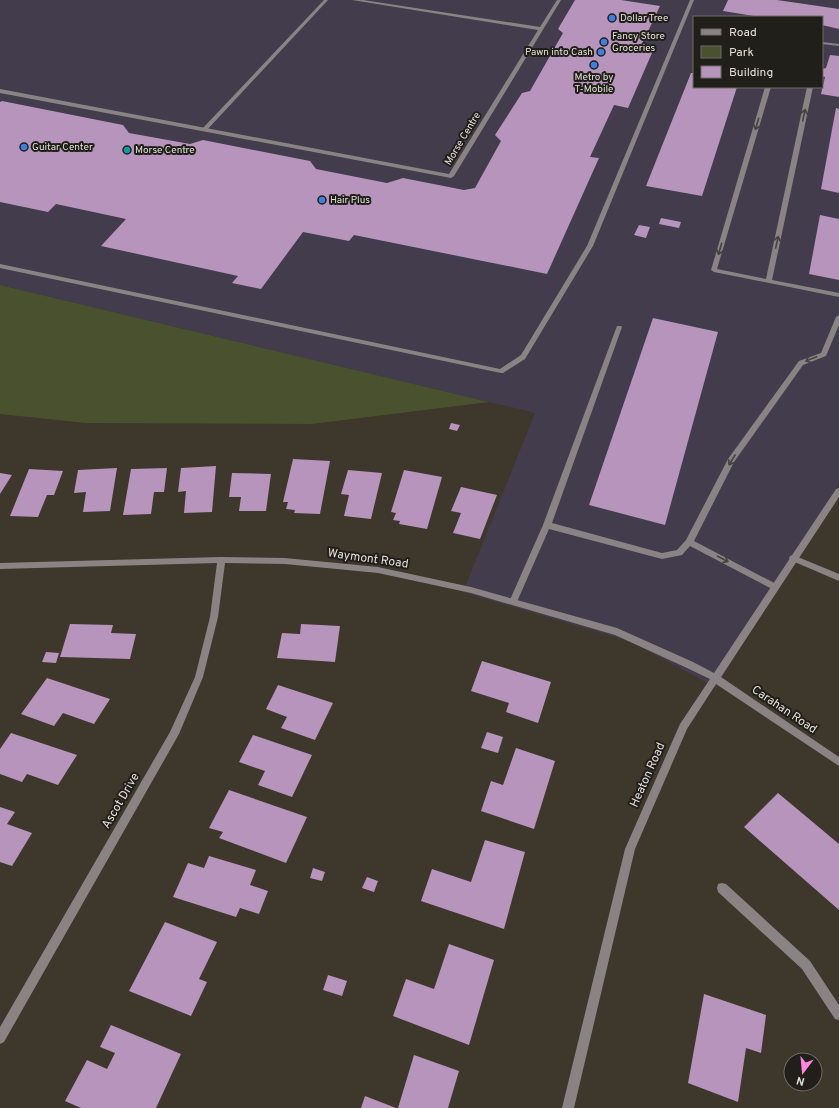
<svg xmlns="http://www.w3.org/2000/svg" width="839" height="1108" font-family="Overpass,sans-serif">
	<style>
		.commercial { fill: #423c4d; fill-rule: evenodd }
		.green { fill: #49512f }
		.building { fill: #b694bb }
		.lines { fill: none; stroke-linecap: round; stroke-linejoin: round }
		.lane { fill: #8a8384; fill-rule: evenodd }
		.street { fill: #8a8384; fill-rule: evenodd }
		.oneway { stroke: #46423f }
		.shop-dot { fill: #3f7fe0; stroke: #211f1a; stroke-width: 1.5 }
		.culture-dot { fill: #0f9aa8; stroke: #211f1a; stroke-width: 1.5 }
		.labels { text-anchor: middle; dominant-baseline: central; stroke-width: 4; stroke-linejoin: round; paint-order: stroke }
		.far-poi-label { font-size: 10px; fill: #e3e0d9; stroke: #211f1a; text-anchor: start }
		.far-street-label { font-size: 10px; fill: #e3e0d9; stroke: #211f1a }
		.street-label { font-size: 12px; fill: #e3e0d9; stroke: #211f1a }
	</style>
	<rect width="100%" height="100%" fill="#3d372c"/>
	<!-- commercial -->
	<path class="commercial" d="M0,0H839V483L716,688L632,642L463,592L535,413L0,285ZM694,17H822V87H694Z"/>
	<!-- green -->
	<path class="green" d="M0,285L489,402L312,424L86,423L0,414Z"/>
	<!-- building -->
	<path class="building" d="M575,0H621L660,6L642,44L655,46L628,108L614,105L590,157L599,158L547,274L354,235L349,241L303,232L261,289L232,283L238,276L101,246L126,219L56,204L48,212L0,202V102L2,101L123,125L129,133L190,144L203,140L310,161L316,169L387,183L403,178L464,190L475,188L501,141L495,135L522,93L530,91L563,33L558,29Z
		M728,0H777L839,9V29L822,25V17H760L723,11Z
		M830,55L839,56V97L821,94L825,77L822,76V69L826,68Z
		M691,73H694V87H737L702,196L646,186Z
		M836,108L839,109V193L821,189Z
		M820,215L839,219V280L809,274Z
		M661,218L681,222L679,228L659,224Z
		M639,225L650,227L646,238L634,235Z
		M653,318L718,332L665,525L589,505Z
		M451,423L460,425L457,431L449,429Z
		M293,459L330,461L320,514L294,513L295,510L286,509L288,502H283Z
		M216,466L212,512L184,513L186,491L178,492L181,468Z
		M117,468L110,511L83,512L86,492L74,493L78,470Z
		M167,468L164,492H154L151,514L123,515L131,469Z
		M29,469L63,471L54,495H47L38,517L10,516Z
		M348,470L382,473L371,519L344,516L349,495L341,494Z
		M404,470L442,477L427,529L399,524L400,521L393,520L396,513L391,512Z
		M0,473L12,475L0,494Z
		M232,473L271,474L266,511H239L241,497H229Z
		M461,487L497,495L480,539L453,533L461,513L451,511Z
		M70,624L113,625L111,633L136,634L130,659L60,657Z
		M301,624L340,626L335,662L277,658L282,633L300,634Z
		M46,652L59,653L56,663L42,662Z
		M482,661L551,682L538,723L506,712L509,703L471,691Z
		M47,678L110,699L94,724L63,713L54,726L21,714Z
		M278,685L333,703L315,740L281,728L287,717L266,709Z
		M487,732L503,737L498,753L481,748Z
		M11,733L77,755L58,785L27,774L22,782L0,774V749Z
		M253,735L312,755L292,797L258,785L265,771L239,762Z
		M516,748L555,761L534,829L481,811L491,781L503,785Z
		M229,790L307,817L286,863L219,838L223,832L209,828Z
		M778,793L839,844V910L744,827Z
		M0,807L15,812L7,824L32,833L12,866L0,862Z
		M485,840L525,852L504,929L421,901L432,869L471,882Z
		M209,856L256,870L250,885L268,891L259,914L240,908L236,917L173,897L188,863L204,868Z
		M313,868L325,872L322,881L310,878Z
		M367,877L378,881L374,892L362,888Z
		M165,922L217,942L199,979L207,982L191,1016L129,991Z
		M449,944L494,960L469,1045L393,1016L406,979L434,989Z
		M328,975L347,981L342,996L323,990Z
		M704,994L766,1015L761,1053L746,1048L738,1102L688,1083Z
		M111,1025L181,1054L156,1108H81L65,1101L87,1060L107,1069L115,1053L100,1047Z
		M414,1055L459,1071L448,1108H398Z
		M365,1096L396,1108H361Z"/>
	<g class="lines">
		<!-- lane -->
		<path class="lane" d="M352,0H363L540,27L557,0H561L454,176L451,178L0,93V89L449,174L538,30Z
			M690,0H694L593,246L525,359L503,373H501L0,268V264L500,369L521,355L587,246Z
			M822,42L839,44V46L822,44Z
			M765,87H771L717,269L766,279L807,87H813L772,280L839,293V297L714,272L711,270Z
			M839,315V325L826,356L803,365L734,462L694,541L778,585L779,587L778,589H772L690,546L682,555L662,559L549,529L516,604H510L509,602L543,525L617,326H621L622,327L552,523L662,553L677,550L686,540L728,459L799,361L821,353L836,317Z
			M793,555L839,574V581L790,560L789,558L790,556Z
			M722,883L726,884L810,961L839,1005V1020L835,1019L802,969L718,892L717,888L718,884Z"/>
		<!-- street -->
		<path class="street" d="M324,0H328L206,131H202V129Z
			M839,488V497L721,677L839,757V766L716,684L687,729L635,849L574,1108H562L625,849L680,724L710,679L687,668L615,635L471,593L378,573L285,564L225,563L218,617L203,677L179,734L4,1042L0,1044V1027L170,732L195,677L210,617L217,563L0,569V563L221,557L285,558L378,567L471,587L617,628L693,662L714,673L836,489Z"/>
	</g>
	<!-- one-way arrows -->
	<defs><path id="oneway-shaft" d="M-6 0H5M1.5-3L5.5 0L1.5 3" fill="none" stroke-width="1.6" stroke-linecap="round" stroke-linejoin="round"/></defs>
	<g class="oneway">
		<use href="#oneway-shaft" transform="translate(804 115) rotate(-78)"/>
		<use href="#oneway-shaft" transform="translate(757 124) rotate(106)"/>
		<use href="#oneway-shaft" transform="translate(777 242) rotate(-78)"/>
		<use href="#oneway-shaft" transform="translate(720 249) rotate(106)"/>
		<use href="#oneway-shaft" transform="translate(811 359) rotate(158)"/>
		<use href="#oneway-shaft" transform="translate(732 460) rotate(122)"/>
		<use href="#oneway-shaft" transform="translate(723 559) rotate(28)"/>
	</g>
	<!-- markers -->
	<g class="shop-dot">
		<circle cx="612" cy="18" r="4"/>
		<circle cx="604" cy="42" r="4"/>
		<circle cx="601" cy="52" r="4"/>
		<circle cx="594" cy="65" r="4"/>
		<circle cx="24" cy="147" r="4"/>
		<circle cx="322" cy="200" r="4"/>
	</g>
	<circle class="culture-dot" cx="127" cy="150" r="4"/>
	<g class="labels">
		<!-- far-poi labels -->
		<g class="far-poi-label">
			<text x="620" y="18">Dollar Tree</text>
			<text x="612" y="36">Fancy Store<tspan x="612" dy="12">Groceries</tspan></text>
			<text x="593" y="52" text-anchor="end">Pawn into Cash</text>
			<text x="594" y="77" text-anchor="middle">Metro by<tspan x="594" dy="12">T-Mobile</tspan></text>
			<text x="32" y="147">Guitar Center</text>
			<text x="135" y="150">Morse Centre</text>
			<text x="330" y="200">Hair Plus</text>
		</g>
		<!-- far-street labels -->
		<g class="far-street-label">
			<text transform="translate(463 139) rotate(-59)">Morse Centre</text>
		</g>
		<!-- street labels -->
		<g class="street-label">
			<text transform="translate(368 559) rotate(8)">Waymont Road</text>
			<text transform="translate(784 710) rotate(34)">Carahan Road</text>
			<text transform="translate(648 775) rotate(-66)">Heaton Road</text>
			<text transform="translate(121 801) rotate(-60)">Ascot Drive</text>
		</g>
	</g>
	<!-- legend -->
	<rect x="693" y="16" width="130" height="72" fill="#211f1a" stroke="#6f6c66"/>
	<rect x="701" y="29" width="20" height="6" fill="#8a8384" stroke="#6f6c66"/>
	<text x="729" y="36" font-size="12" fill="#e3e0d9">Road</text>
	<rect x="701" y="46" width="20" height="12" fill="#49512f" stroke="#6f6c66"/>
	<text x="729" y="56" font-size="12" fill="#e3e0d9">Park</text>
	<rect x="701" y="66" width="20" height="12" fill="#b694bb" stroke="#6f6c66"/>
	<text x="729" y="76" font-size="12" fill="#e3e0d9">Building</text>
	<!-- north arrow -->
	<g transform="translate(803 1072) rotate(196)"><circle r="19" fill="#211f1a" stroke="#6f6c66"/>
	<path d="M0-3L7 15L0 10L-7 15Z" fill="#ff85df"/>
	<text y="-6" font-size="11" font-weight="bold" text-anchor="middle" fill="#e3e0d9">N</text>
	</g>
</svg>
